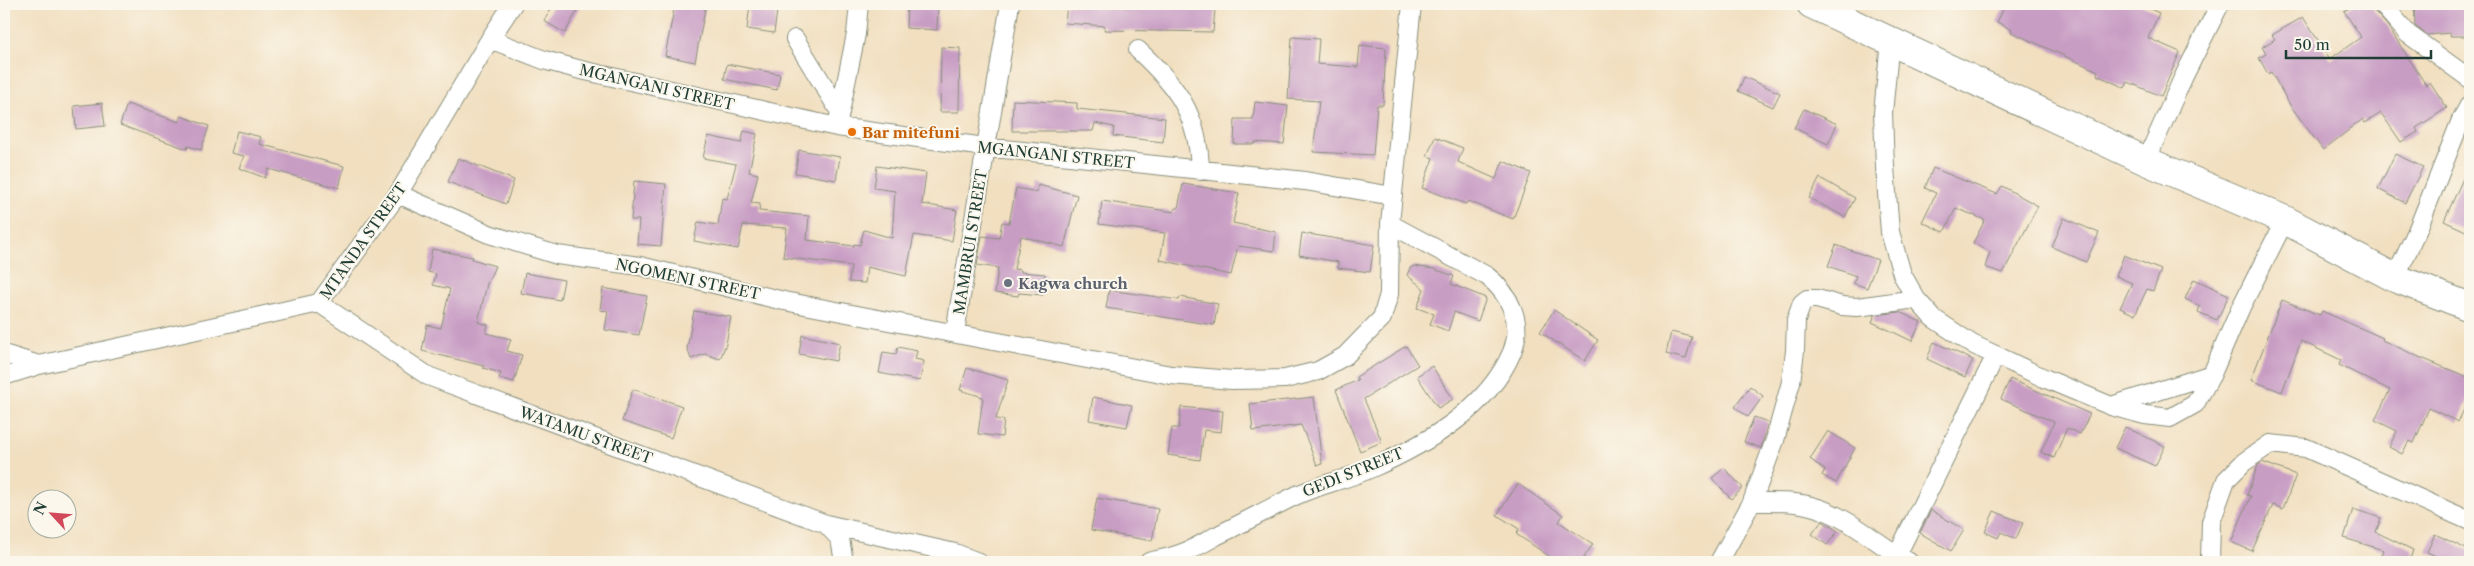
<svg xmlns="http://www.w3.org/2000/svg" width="2474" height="566" font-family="'Libre Caslon Text',serif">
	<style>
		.building { fill: #c89dc4 }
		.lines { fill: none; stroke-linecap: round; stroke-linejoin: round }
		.minor-casing { stroke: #888e7a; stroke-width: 20 }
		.trunk-casing { stroke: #888e7a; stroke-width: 30 }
		.minor { stroke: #fff; stroke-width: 18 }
		.trunk { stroke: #fff; stroke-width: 28 }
		.food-dot { fill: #e8710a; stroke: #fbf7ec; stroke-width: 2 }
		.worship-dot { fill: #6b7280; stroke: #fbf7ec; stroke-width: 2 }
		.labels { text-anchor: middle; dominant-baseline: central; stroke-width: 4; stroke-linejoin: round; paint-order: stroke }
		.street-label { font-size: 15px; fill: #1f3d34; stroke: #fbf7ec }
		.food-label { font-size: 15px; font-weight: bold; fill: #c56008; stroke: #fbf7ec; text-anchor: start }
		.worship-label { font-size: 15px; font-weight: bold; fill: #5b616d; stroke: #fbf7ec; text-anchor: start }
	</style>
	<rect width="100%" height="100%" fill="#fbf7ec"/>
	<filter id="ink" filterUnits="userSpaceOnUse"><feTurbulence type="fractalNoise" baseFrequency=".02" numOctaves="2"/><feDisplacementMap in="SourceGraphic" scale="10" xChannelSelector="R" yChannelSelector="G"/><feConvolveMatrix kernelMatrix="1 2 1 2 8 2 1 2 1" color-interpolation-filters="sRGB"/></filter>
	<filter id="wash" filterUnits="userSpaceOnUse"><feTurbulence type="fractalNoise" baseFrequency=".0096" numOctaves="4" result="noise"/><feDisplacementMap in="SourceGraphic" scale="20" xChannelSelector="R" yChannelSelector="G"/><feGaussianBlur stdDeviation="1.12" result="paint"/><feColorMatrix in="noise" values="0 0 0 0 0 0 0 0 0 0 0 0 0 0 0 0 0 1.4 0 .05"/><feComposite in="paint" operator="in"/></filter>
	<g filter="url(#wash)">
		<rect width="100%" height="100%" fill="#f1dfc0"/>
		<g id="blocks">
			<!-- building -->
			<path class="building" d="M554,4H581L565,33L544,21Z
				M675,4H706L695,62L665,56Z
				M750,4H778L774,33L747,29Z
				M907,4H938L937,30L906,28Z
				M1067,4L1131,7L1133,4L1215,9L1213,32L1104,30L1105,26L1065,23Z
				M2006,4H2139L2159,13L2148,38L2180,52L2161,96L2128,82L2125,88L2097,75L2098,71L2011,32L2012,30L1997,22Z
				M2356,4H2372L2374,11L2387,25L2426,85L2430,82L2447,108L2416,128L2418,132L2401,142L2381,113L2365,123L2363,119L2323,150L2290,105L2271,72L2268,74L2259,58L2266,54L2262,47L2275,39L2272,35L2303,17L2330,59L2361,37L2344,11Z
				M2414,4H2470V36H2450V33L2427,35L2415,26Z
				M1292,37L1319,39L1317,64L1358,67L1360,45L1386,48L1383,105H1377L1373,155L1313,152L1319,101L1288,99Z
				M941,47L960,48L959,112H940Z
				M727,64L780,74L777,90L724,79Z
				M1744,77L1780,93L1773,107L1738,91Z
				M1013,100L1077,103V109L1165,118L1163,142L1113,136L1114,127L1095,123L1093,131H1012Z
				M1255,102L1288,106L1284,144L1255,142V144H1234L1235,119H1253Z
				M102,103L105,126L76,129L74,106Z
				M127,104L179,122L181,116L209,126L201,150L188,146L187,149L120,125Z
				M1804,109L1837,124L1828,144L1794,128Z
				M237,131L261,137L259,144L344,166L339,188L268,169L265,178L239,168L244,156L231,153Z
				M744,131L757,134L749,172L758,174L751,203L760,204L759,211L809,216L807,240L854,246V244L860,245L864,230L892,238L895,191L874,188L877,166L926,173L922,204L957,210L952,241L914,235L906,276L867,267L865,283L849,282L851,266L783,257L787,228L743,225L738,249L694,241L698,222L718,225L722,198L727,199L736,164L703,158L708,136L741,143Z
				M1435,137L1463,148L1458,162L1496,179L1503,161L1531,173L1513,219L1468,201L1466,204L1422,188L1433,158L1427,156Z
				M799,150L840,157L836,180L795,173Z
				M2395,154L2423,167L2405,203L2378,189Z
				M458,158L514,180L506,204L448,182Z
				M2470,163V233L2444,221Z
				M1933,168L1997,194L2002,186L2038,206L2003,273L1985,267L1990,252L1973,243L1985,220L1956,208L1944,232L1922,222L1936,193L1925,188Z
				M1820,178L1855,198L1845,217L1809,198Z
				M634,181L666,184L661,246L637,244L639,220H631Z
				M1183,184L1239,193L1233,223L1276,232L1274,251L1238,246L1231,275L1160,260L1165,233L1099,224L1102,201L1174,212L1175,208H1178Z
				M1038,185L1077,195L1064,247L1021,236L1014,269L1021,270V272L1045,274L1043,295L1019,293L1018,296L995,293L998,268L977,265L982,236L999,238L1002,222L1009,223L1016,188L1037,192Z
				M2064,218L2099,233L2086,262L2052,247Z
				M1302,233L1374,245L1370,272L1338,268V262L1299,255Z
				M1836,245L1878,260L1867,288L1853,283L1856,276L1828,266Z
				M432,249L473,257L472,259L495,266L487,284L478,322L488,325L486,333L511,339L507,351L522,355L514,382L499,378L501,373L483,368L484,366L422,351L427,325L441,328L450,289L433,285L436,274L428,272Z
				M2124,255L2161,270L2153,291L2147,289L2135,315L2120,308L2132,283L2116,276Z
				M1414,266L1434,269L1454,276L1451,284L1486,298L1478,321L1454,312L1448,331L1430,324L1434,314L1417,308L1424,289L1407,275L1410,268Z
				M525,273L564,280L560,300L521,293Z
				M2194,279L2229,295L2217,320L2198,312L2200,306L2185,299Z
				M603,288L647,296L639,335L605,330L608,311L600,310Z
				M1109,290L1179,300L1180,297L1218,304L1214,325L1106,308Z
				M2282,300L2320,315L2322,311L2383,338L2382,340L2419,357L2470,378V397L2458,422L2429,408L2414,443L2409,441L2402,454L2389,447L2397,431L2375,420L2390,390L2339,365L2341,360L2301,341L2282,392L2251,380Z
				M1554,310L1598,340L1585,361L1540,332Z
				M694,311L731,317L726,344L720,359L705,354L691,359L687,348Z
				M1899,312L1921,322L1912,341L1872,322L1875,315Z
				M1671,332L1692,337L1686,359L1666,354Z
				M802,335L840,343L836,361L799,354Z
				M1934,342L1973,360L1965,377L1927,359Z
				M1406,346L1418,365L1364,399L1382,442L1360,451L1336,390L1358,380L1356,377Z
				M898,347L917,351L915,359L924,361L920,381L879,373L883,352L896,354Z
				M1432,366L1453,399L1438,408L1417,376Z
				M967,368L1008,380L996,419L1004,420L1002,437L978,434L983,397L960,390Z
				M2010,379L2090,414L2080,434L2067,428L2054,458L2041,452L2054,422L2001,399Z
				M1750,386L1763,396L1748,417L1735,407Z
				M633,389L682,406L671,438L622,421Z
				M1093,397L1132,405L1127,427L1089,420Z
				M1314,397L1322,464L1317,465L1301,425L1253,431L1250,404Z
				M1181,407L1223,411L1221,432L1204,430L1200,460L1168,455L1172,428H1179Z
				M1754,417L1768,422L1761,448L1744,442Z
				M2125,427L2165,446L2155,466L2115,448Z
				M1828,431L1855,448L1836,483L1822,475L1825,470L1810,459Z
				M2262,462L2296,475L2283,509L2273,505L2252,551L2231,542L2251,496L2247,495L2258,465Z
				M1724,468L1743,488L1731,499L1712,478Z
				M1518,484L1563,515L1559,522L1593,544L1581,562H1544L1549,556L1516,534L1519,529L1497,515Z
				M1097,498L1158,509L1152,541L1091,530Z
				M2353,509L2381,518L2376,532L2413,550L2410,559L2407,558L2406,562H2378L2383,550L2344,538Z
				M1931,510L1964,530L1951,551L1920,533Z
				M1994,511L2023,523L2016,539L2001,532L1998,538L1985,532Z
				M1822,521L1838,531L1827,545L1812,534Z
				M2435,534L2470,551V562H2449L2427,552Z"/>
		</g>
	</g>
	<g filter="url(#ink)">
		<use href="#blocks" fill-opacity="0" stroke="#888e7a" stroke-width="1"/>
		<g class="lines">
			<defs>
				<path id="minor" d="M2382,4L2408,34L2470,79
					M490,39L544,60L581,70L837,127L985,147L1305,181L1393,196
					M795,39L840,112
					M1890,41L1883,113L1885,167L1890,232L1902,274L1916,299L1933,318L1972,344L2044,378L2111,406L2145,415L2170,418L2195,404L2212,374L2241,307L2285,220
					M1138,50C1177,86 1199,115 1200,171
					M837,127L856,34L859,4
					M2146,161L2183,78L2220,4
					M398,194L489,234L557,255L640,266L784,301L1171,375L1232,380L1285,379L1318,371L1345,356L1382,318L1389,294L1390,224L1412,4
					M2395,278L2417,231L2461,120L2470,104
					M319,303L428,376L826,524L840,539L844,562
					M955,332L1010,4
					M4,354L39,365
					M4,376L39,365L319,303L398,194L490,39L513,4
					M2111,406L2212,374
					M1752,502C1772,502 1792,501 1811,506C1847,515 1877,544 1909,562
					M826,524L955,553L978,562
					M1897,555L1996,355
					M1149,562C1160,559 1172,557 1182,553C1194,549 1205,542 1216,536C1243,523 1270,508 1297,495C1322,484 1348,479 1372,468C1426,444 1488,409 1512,352C1524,323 1510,294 1487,276L1390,224
					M1719,562L1752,502L1775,440L1791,382L1795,351L1796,320L1802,303L1807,299H1817L1842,306L1857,307L1916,299
					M2210,562L2211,522L2226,480L2244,462L2270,444L2306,448L2470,521"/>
				<path id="trunk" d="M1811,4L2146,161L2285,220L2395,278L2470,307"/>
			</defs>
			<!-- minor casing -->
			<use href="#minor" class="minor-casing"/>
			<!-- trunk casing -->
			<use href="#trunk" class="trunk-casing"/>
			<!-- minor -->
			<use href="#minor" class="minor"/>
			<!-- trunk -->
			<use href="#trunk" class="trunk"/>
		</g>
	</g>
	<!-- markers -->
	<circle class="food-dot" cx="852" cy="132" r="5"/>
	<circle class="worship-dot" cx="1008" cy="283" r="5"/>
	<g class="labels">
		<!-- street labels -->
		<g class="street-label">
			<text transform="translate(657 87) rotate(13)">MGANGANI STREET</text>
			<text transform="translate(1056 155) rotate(6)">MGANGANI STREET</text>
			<text transform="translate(363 241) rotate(-55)">MTANDA STREET</text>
			<text transform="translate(970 242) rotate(-81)">MAMBRUI STREET</text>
			<text transform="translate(688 279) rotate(12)">NGOMENI STREET</text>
			<text transform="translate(586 435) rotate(20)">WATAMU STREET</text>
			<text transform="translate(1353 472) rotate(-22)">GEDI STREET</text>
		</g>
		<!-- food labels -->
		<g class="food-label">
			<text x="862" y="132">Bar mitefuni</text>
		</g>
		<!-- worship labels -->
		<g class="worship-label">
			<text x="1018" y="283">Kagwa church</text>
		</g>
	</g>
	<!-- margin -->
	<rect width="2474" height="566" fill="none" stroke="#fbf7ec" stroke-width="20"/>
	<!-- north arrow -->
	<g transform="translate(52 514) rotate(296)"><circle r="24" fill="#fbf7ec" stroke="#a3ada2"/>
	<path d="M0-4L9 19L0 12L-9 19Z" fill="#d1495b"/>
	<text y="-8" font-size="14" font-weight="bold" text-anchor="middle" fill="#1f3d34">N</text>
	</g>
	<!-- scale -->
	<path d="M2286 50v8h145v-8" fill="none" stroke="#1f3d34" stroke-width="2.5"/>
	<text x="2294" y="50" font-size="15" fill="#1f3d34" stroke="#fbf7ec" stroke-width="4" paint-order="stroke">50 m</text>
</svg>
